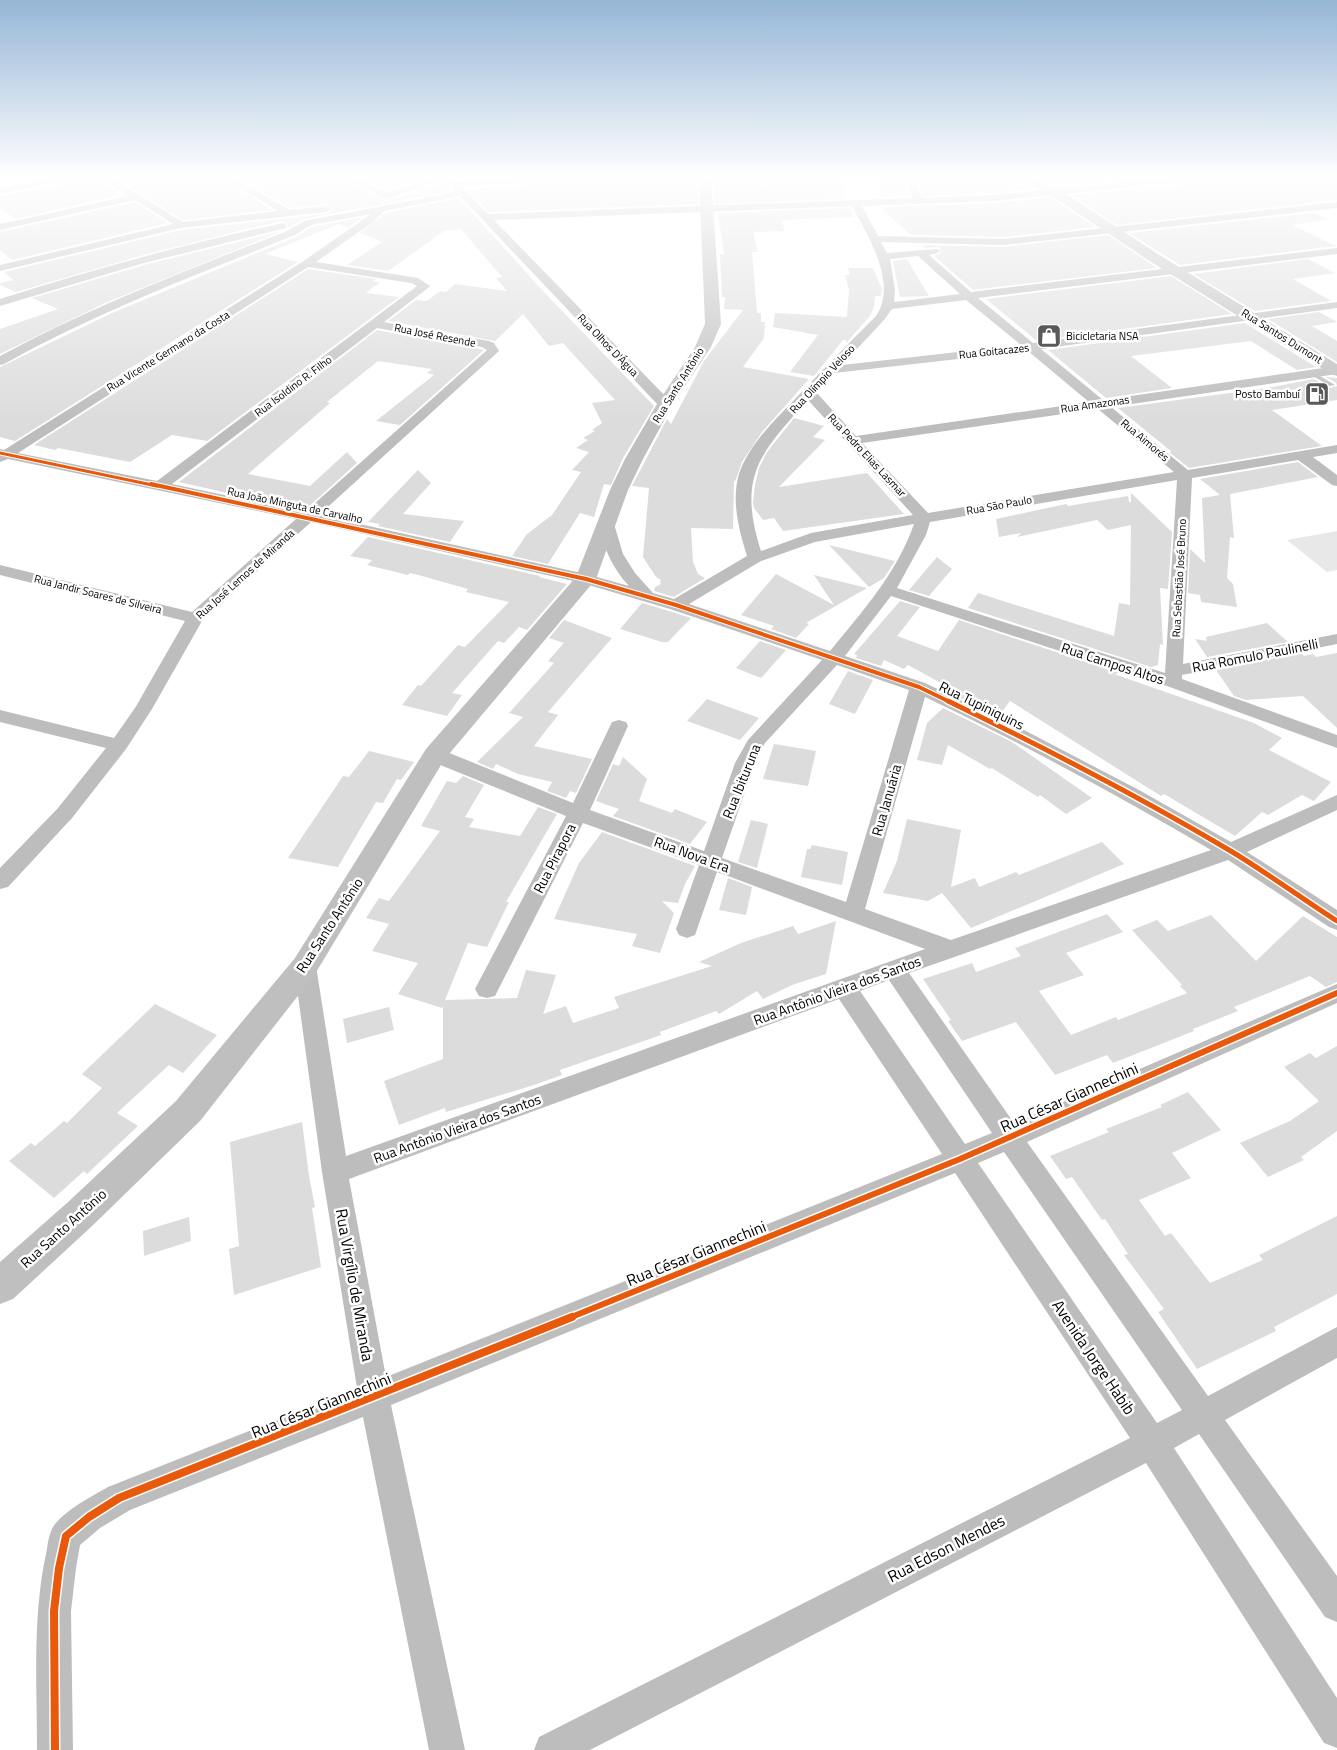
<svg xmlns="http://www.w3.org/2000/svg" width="1337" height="1750" font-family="'Titillium Web',sans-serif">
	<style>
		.green { fill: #e8e8e8 }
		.building { fill: #dcdcdc }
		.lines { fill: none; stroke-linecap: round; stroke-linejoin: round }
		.lane { fill: #bdbdbd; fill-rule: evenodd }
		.street { fill: #bdbdbd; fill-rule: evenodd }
		.secondary { fill: #bfbfbf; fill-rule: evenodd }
		.cycleway-far4-casing { stroke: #fff; stroke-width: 5 }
		.cycleway-far3-casing { stroke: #fff; stroke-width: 6 }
		.cycleway-far2-casing { stroke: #fff; stroke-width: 8 }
		.cycleway-far1-casing { stroke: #fff; stroke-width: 9 }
		.cycleway-casing { stroke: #fff; stroke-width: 11 }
		.cycleway-far4 { stroke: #e8590c; stroke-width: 3 }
		.cycleway-far3 { stroke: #e8590c; stroke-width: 4 }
		.cycleway-far2 { stroke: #e8590c; stroke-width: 5 }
		.cycleway-far1 { stroke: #e8590c; stroke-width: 6 }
		.cycleway { stroke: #e8590c; stroke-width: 8 }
		.labels { text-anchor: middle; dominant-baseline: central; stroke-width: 5; stroke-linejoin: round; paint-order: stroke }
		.far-street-label { font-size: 11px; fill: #000; stroke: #fff }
		.far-poi-label { font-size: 11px; fill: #000; stroke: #fff; text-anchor: start }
		.street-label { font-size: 14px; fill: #000; stroke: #fff }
		.near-street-label { font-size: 16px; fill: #000; stroke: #fff }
	</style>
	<rect width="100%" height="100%" fill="#fff"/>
	<!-- green -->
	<path class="green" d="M1337,531V570L1327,572L1287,540Z"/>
	<!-- building -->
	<path class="building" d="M83,177H97L123,195L15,219L0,208V196L68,182Z
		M113,177H221L272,210L183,220Z
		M236,177H341L387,201L446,181L452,191L304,219L288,228V224L282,221L246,229L140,256L16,292L0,285V283L13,280L4,272L181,230L326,214L333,210L326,204L290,208Z
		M359,177H432L386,190Z
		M564,177H697L698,204L489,212L466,189L557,182Z
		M713,177H838L846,199L715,204Z
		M877,177H902L910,196L881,197Z
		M914,177H1015L1035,189L994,193L923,196Z
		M1036,177H1159L1058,187Z
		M1206,177H1337V200L1116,225L1071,195L1199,182Z
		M1050,197L1095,227L1004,237L911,235L884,211L883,207L994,203Z
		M459,198L542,290L654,406L623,458L611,485L604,484L594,517L580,513L548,564L512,556L527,534L552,515L581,472L572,470L589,452L576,448L588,440L583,438L595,431L592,430L602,423L592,403L615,400L563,343L549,346L523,314L495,341L388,321L416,300L427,301L440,291L446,292L455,284L507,291L496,278L502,277L461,229L444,231L388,271L347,265L382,242L360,233L385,213Z
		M135,202L168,223L12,260L0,250V232Z
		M850,208L854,217L781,220L785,231L753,232L758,252H752L757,313H761V322H765L764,338L743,367L809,379L762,432L742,462L735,482L734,479L733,529L691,528L693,562L698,574L705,578L674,597L654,591L655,587L661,584L660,582L661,580L656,577L643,557L649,488L632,486L667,419L671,424L704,361L743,310L724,309L725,297H722L720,254H724L718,213Z
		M1313,213L1328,219L1292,225L1336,246L1180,265L1129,233Z
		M363,217L348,228L339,224L265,254L298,262L15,441L0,437V367L112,313L296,237L312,227Z
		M282,231L105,303L0,354V329L58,309L32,298L144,265Z
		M1108,235L1157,268L973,290L934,256L940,254L939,247L926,248L922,245L1004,247Z
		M907,259L929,296L900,297L893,261Z
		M1308,259L1335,273L1293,279L1331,301L1255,311L1193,274Z
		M848,268H873L882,289L881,296H875L874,307L870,316L846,343V340H843L814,376L790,372L818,335L773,327L775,313L847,317L849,290L845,275H850Z
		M308,269L376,279L373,281L380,282L366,293L399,297L207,441L172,435L130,462L58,448L55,450L34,445Z
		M1171,276L1232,314L1037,341L986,299Z
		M1319,312L1337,322L1312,326L1337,341V362L1268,319Z
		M1245,323L1316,367L1297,370L1251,341L1131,356L1172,388L1106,398L1048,350Z
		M377,330L484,350L400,425L376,421L434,375L427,373L432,369L378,361L327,402L330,403L248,474L310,486L347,452L357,463L307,508L286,504L285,506L179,482Z
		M1326,377L1337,378V400L1272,410L1322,446L1189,468L1169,452H1172L1118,408L1267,388L1314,379L1329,388L1337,386L1336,383Z
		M794,418L824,426L813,437L825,440L779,487L867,473L904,514L783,531L774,518L763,520L754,508L753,503L755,485L759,468L767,452Z
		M1298,462L1318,477L1230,494L1234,538L1230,537L1227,578L1233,584L1237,607L1201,602L1200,595L1188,593L1190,549L1205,563L1202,498L1220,495L1200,479Z
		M418,470L431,483L403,514L464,521L450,542L378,526L380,524L368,522Z
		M1131,493L1172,532L1168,589L1160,588L1163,645L1160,644L1158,665L1151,667L968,608L978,593L1114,636L1119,603L1130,605L1131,525L1108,530L1097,520L1017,537L1021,533L999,537L996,519L1066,504L1068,506L1128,496L1129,502H1131Z
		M368,537L540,576L539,577L567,584L527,630L519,627L504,643L498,641L452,693L462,695L447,716L402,705L418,685L421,686L458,645L465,647L509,602L466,592L468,589L422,576L410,573L408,575L367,565L372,560L350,556Z
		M829,545L895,561L884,578L869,587Z
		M937,557L952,569L929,596L909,590Z
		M776,574L834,605L814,575L867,588L806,623L809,624L796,638L771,629L774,626L741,615Z
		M900,601L920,607L897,636L938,651L959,620L1120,673L1114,674L1254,723L1282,738L1269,750L1331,782L1314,801L1302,795L1268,815L1262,812L1235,836L1164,794L1161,796L1010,701L999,716L956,696L959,693L908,665L904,669L884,660L881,666L856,658L857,655L854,654Z
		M642,603L669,611L691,618L668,642H662L620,629Z
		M564,620L612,638L548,712L558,715L534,746L592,759L576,793L570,791L566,798L547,791L552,782L518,774L496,764L493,769L477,762L523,717L509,713L554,663L548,661L564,643L549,638Z
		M1267,623L1288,642L1207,657L1195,639L1207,641L1206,637Z
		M760,641L786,650L761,678L736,668Z
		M1301,653L1304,656L1313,654L1316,657L1337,653V728L1303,696L1246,700L1234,696L1216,670Z
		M848,671L873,680L855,714L829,704Z
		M707,699L759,718L740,740L687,721Z
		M943,708L1012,742L1092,798L1066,814L1040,795L1038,797L992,768L990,769L948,745L942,765L917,760L927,723Z
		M774,744L816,751L808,786L763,779Z
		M369,751L414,762L401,780L397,779L383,803L376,802L338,867L288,858L343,776L349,777Z
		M623,757L647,779L639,801L672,813L675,809L707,822L690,844L613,816L619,809L596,801L613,764L619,766Z
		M463,776L484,785L465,817L474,819L469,827L520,836L538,807L557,814L506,902H509L487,947L468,943L445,1000L517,998L526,970L556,975L543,1014L566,1006L573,1023L619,1008L614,997L712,966L699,962L741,943L793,926L798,934L836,921L826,974L792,985L763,999L757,991L719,1014L716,1011L660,1032L661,1035L560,1070L562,1075L534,1085L446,1112L445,1108L399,1125L384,1081L443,1059V1006L442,1008L398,994L418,963L372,951L389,924L366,918L379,898L389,901L440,831L421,826L447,781L456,783Z
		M907,819L961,830L951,887L975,878L979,887L1016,872L1019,875L1102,842L1124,864L971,928L942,893L928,901L883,893L897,861Z
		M751,820L768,824L757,868L738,862Z
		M602,832L695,866L685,884L678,903L662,901L674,913L660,953L632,946L637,934L554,919L579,863Z
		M812,845L848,852L842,885L801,877L807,849H810Z
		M728,878L752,887L746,915L719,910Z
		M1107,914L1123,932L1066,953L1084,975L1039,991L1071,1035L1116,1017L1118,1020L1187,993L1180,986L1182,985L1132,930L1157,920L1168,931L1211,915L1256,961L1303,916L1337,937V982L1326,987L1310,976L1234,1007L1238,1011L1193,1029L1194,1031L1113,1063L1107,1055L1055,1075L1016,1022L962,1041L948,1021L951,1020L923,979L972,963L976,972L1021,956L1015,948Z
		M155,1004L217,1035L183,1073L169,1065L117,1113L138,1126L87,1174L84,1171L54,1198L9,1161L31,1143L35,1146L64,1121L67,1123L102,1088L82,1074Z
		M389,1007L394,1030L347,1043L343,1019Z
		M1337,1046V1131L1301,1157L1304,1160L1268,1177L1240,1143L1290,1121L1319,1101L1284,1067L1310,1053L1316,1058Z
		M1188,1092L1221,1130L1172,1153L1191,1178L1139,1200L1165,1236L1171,1233L1210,1283L1263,1260L1259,1255L1337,1216V1294L1274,1327L1276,1331L1197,1369L1158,1312L1164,1309L1124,1255L1128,1254L1105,1219L1102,1220L1072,1177L1066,1179L1050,1156L1109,1132L1106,1129L1162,1107L1160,1105Z
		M302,1122L309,1176L315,1207L312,1208L321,1267L234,1295L229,1249L239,1246L230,1142Z
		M189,1217L191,1241L144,1256L143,1231Z"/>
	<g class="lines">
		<!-- lane -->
		<path class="lane" d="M1311,373H1315L1335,385L1330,386L1311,375Z"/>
		<!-- street -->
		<path class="street" d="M56,177H73L68,180L0,194V188Z
			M99,177H110L183,222L278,211L223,177H233L290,210L326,206L331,209L326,212L181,228L0,271V265L173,224L135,200L0,230V224L128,196Z
			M343,177H355L386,192L438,177H452L386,199Z
			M525,177H562L557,180L462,187L488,214L913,198L904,177H912L922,198L994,195L1175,177H1204L1199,180L994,201L862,206L878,236L1004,239L1337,202V208L1004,245L881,242L887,253L938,249L939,251L938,253L929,255L971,292L1337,248V254L978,298L1033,343L1337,302V308L1041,349L1103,400L1337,366V374L1111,407L1188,470L1337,445V453L1313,457L1337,475V486L1332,485L1298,460L1192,478L1183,664L1337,634V644L1182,675V679L1337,735V748L1167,686L891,596L845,656L925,683L1024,730L1139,790L1231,842L1337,795V810L1247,852L1337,910V930L1329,927L1228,860L909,973L1014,1123L1337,984V1003L1027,1142L1208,1396L1337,1327V1358L1225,1420L1337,1576V1622L1325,1617L1199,1434L1174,1448L1337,1698V1748L1324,1743L1146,1463L590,1750H534L539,1737L1130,1438L955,1173L391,1405L465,1750H429L363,1417L130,1510L100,1528L80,1545L76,1568L71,1611L73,1750H37C37,1683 32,1615 47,1549C48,1541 50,1530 55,1524C68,1508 91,1497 108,1487L357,1388L322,1172L294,966L297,960L305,957L313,960L316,966L346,1156L925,949L717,872L695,935L687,938L679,935L676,929L699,865L583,823L495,996L487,998L479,996L475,989L566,816L428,760L425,755L428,750L435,749L442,750L573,803L612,722L619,720L626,722L628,726L590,810L704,851L735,763L748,740L822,660L670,609L582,583L311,522L202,621L152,709L126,749L72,818L8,887L0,889V868L58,808L106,748L0,722V710L114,738L135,708L185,621L0,575V565L192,612L296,519L8,459L0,462V449L4,450L302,262L371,214L311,225L295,235C196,275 97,312 4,364L0,365V356C92,306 190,269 287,231L304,221L456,192L447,182L452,179L457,182ZM460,196L660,407H670L672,404L670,401L494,220L852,206C868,236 898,283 876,316C849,343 822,370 796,398C775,420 749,444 739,474C731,501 739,530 747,556L674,599L653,593L635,573L623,554L614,524L611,521H601L598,524C604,548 612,568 629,586L586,574L319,515L499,351L494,343L489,341L384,322L428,288L430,286L418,278L316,262L373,222L384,211ZM918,256L960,294L894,302L895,290L890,259ZM308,267L411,283L417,286L157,481L18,453ZM966,300L1021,345L842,365L884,320L892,309ZM377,328L482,347L487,350L305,512L172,484ZM1028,351L1089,402L856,436L816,392L834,373ZM808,400L913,515L811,533L761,551C737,476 760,453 808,400ZM1098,409L1174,472L928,513L862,443ZM1177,480L1165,673L897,588L926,535L930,522ZM914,524C897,573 862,612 830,651L689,604L761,561L815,542ZM837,665L909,690L846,902L722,858L755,763L765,743ZM925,697C1023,744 1117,795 1211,850L951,940L865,909ZM889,980L992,1133L965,1144L860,991ZM839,999L942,1154L386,1377L349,1179ZM1004,1152L1182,1410L1157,1423L978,1163Z
			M282,223L287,226L286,228L144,263L0,306V299C93,269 187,244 282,223Z"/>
		<!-- secondary -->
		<path class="secondary" d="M699,177H711L721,324L711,347L673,404L643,459L628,490L596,579L444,760L315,974L200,1121L91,1227L13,1299L0,1304V1262L67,1203L176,1101L295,958L426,749L576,577L610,490L625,459L657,404L695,347L705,324Z
			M1017,177H1032L1060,190L1158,254L1337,364V376L1331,374L1148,260L1052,196Z"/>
		<defs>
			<path id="cycleway-far4" d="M0,453L157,486"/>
			<path id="cycleway-far3" d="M151,484L586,579L676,605L919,687L950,702"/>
			<path id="cycleway-far2" d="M948,701C1043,747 1138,796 1229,850C1266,872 1301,898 1337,921"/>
			<path id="cycleway-far1" d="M569,1318L960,1159L1337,993"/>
			<path id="cycleway" d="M55,1750L54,1611L59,1568L66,1536L89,1517L119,1498L572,1317"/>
		</defs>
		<!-- cycleway-far4 casing -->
		<use href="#cycleway-far4" class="cycleway-far4-casing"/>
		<!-- cycleway-far3 casing -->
		<use href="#cycleway-far3" class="cycleway-far3-casing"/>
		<!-- cycleway-far2 casing -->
		<use href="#cycleway-far2" class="cycleway-far2-casing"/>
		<!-- cycleway-far1 casing -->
		<use href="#cycleway-far1" class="cycleway-far1-casing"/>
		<!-- cycleway casing -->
		<use href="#cycleway" class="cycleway-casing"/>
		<!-- cycleway-far4 -->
		<use href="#cycleway-far4" class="cycleway-far4"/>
		<!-- cycleway-far3 -->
		<use href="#cycleway-far3" class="cycleway-far3"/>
		<!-- cycleway-far2 -->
		<use href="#cycleway-far2" class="cycleway-far2"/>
		<!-- cycleway-far1 -->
		<use href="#cycleway-far1" class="cycleway-far1"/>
		<!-- cycleway -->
		<use href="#cycleway" class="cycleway"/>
	</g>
	<!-- sky -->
	<linearGradient id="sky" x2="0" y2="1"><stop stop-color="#95b6d6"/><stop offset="0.42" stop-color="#fff"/><stop offset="1" stop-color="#fff" stop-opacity="0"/></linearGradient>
	<rect width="1337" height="422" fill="url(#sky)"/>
	<!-- icons -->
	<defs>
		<symbol id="shop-square" viewBox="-11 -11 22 22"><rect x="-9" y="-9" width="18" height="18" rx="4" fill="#595959" stroke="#fff"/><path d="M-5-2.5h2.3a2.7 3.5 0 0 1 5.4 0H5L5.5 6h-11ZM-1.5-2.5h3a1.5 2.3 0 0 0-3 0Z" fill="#fff"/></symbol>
		<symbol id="fuel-square" viewBox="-11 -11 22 22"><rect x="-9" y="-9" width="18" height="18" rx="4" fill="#595959" stroke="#fff"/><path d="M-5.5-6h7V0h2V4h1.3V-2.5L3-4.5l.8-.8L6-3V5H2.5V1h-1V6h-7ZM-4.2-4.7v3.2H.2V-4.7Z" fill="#fff"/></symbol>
	</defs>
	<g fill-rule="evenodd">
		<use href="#shop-square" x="1035" y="322" width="28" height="28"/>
		<use href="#fuel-square" x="1303" y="380" width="28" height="28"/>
	</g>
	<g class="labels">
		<!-- far-street labels -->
		<g class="far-street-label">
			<text transform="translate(435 335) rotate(11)">Rua José Resende</text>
			<text transform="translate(1282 336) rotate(32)">Rua Santos Dumont</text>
			<text transform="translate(608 345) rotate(46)">Rua Olhos D'Água</text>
			<text transform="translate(168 351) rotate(-32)">Rua Vicente Germano da Costa</text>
			<text transform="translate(994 351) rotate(-6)">Rua Goitacazes</text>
			<text transform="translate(822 379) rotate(-47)">Rua Olímpio Veloso</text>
			<text transform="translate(678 385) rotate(-58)">Rua Santo Antônio</text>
			<text transform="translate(293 386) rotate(-37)">Rua Isoldino R. Filho</text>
			<text transform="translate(1095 404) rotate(-8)">Rua Amazonas</text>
			<text transform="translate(1145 440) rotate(40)">Rua Aimorés</text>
			<text transform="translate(867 455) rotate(47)">Rua Pedro Elias Lasmar</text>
			<text transform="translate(295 505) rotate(12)">Rua João Minguta de Carvalho</text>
			<text transform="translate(999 505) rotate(-10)">Rua São Paulo</text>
			<text transform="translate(245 574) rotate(-42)">Rua José Lemos de Miranda</text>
			<text transform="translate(1179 578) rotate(-87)">Rua Sebastião José Bruno</text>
			<text transform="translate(98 594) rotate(14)">Rua Jandir Soares de Silveira</text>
		</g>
		<!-- far-poi labels -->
		<g class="far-poi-label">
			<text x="1066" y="336">Bicicletaria NSA</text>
			<text x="1300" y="394" text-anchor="end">Posto Bambuí</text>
		</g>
		<!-- street labels -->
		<g class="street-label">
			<text transform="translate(1255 655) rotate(-11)">Rua Romulo Paulinelli</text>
			<text transform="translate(1113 663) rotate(18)">Rua Campos Altos</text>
			<text transform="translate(982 705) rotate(26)">Rua Tupiniquins</text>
			<text transform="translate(741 781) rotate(-68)">Rua Ibituruna</text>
			<text transform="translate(886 800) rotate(-74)">Rua Januária</text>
			<text transform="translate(692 854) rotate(20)">Rua Nova Era</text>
			<text transform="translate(554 858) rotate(-63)">Rua Pirapora</text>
			<text transform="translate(329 925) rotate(-57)">Rua Santo Antônio</text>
			<text transform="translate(837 990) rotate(-20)">Rua Antônio Vieira dos Santos</text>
			<text transform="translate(457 1128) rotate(-20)">Rua Antônio Vieira dos Santos</text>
			<text transform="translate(63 1228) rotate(-42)">Rua Santo Antônio</text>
		</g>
		<!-- near-street labels -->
		<g class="near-street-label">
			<text transform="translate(1069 1097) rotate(-24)">Rua César Giannechini</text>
			<text transform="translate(696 1253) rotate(-22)">Rua César Giannechini</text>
			<text transform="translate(355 1285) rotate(80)">Rua Virgílio de Miranda</text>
			<text transform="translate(1094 1357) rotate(56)">Avenida Jorge Habib</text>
			<text transform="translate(321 1405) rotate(-22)">Rua César Giannechini</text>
			<text transform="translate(946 1548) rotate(-27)">Rua Edson Mendes</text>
		</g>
	</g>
</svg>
